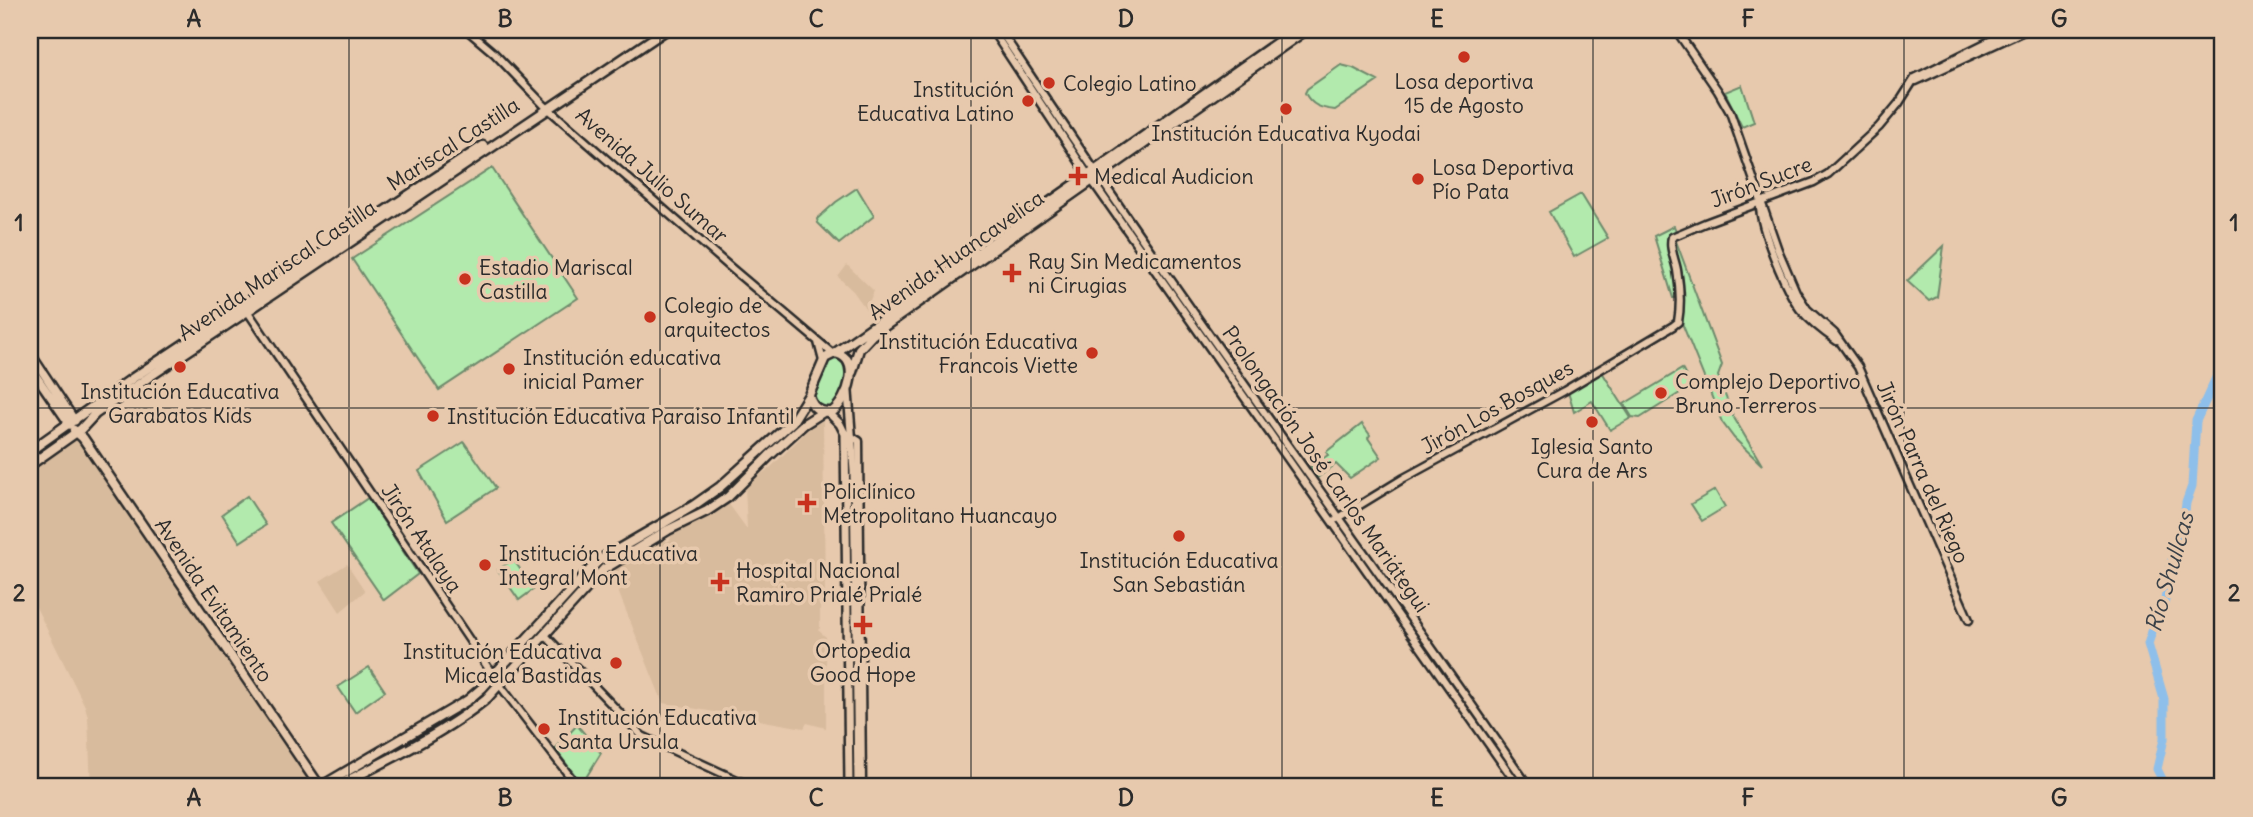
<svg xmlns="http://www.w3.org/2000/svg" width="2253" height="817" font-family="Delius,sans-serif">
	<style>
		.built { fill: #d8bb9d }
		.green { fill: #b2eaad; stroke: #6e8a6c; stroke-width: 2 }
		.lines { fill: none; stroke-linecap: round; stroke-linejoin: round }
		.river { stroke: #8ebfea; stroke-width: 9 }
		.secondary-casing { stroke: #2b2b2b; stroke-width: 11 }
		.primary-casing { stroke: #2b2b2b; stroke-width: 12 }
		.highway-casing { stroke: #2b2b2b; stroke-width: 13 }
		.secondary { stroke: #e7c9ad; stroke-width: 6 }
		.primary { stroke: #e7c9ad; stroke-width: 7 }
		.highway { stroke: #e7c9ad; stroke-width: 8 }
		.grid { fill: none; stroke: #2b2b2b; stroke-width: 2; stroke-opacity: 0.55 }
		.poi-dot { fill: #c8321e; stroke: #e7c9ad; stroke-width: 2.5 }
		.labels { text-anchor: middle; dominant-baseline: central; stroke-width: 7; stroke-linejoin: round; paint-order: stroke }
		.poi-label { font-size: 21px; fill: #2b2b2b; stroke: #e7c9ad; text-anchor: start }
		.street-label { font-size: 21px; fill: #2b2b2b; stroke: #e7c9ad }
		.water-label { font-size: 23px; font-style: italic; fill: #3a4148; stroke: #e7c9ad }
		.neatline { fill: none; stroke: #2b2b2b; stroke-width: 2.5 }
		.grid-label { font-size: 23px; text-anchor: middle; font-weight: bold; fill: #2b2b2b }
	</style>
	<rect width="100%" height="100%" fill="#e7c9ad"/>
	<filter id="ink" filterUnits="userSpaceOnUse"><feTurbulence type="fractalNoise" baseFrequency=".0143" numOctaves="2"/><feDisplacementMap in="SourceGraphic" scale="14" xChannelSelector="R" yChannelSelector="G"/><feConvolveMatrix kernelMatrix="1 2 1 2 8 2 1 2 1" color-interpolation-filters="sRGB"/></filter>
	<g filter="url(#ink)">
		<!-- built -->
		<path class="built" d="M847,265L874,291L866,309L853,291L838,277Z
			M823,421L825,594L818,603L820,606V628L818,630L826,637V728L807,723L804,728L663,703L610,571L665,539L667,542L670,540L671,536L728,503L747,529L745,486L771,467L812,426Z
			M75,437L81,439L317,785L315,787H91L88,717L85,706L30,595V469Z
			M347,564L365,591L340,612L320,581Z"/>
		<!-- green -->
		<path class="green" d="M1341,65L1353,68L1378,81L1335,110C1320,108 1312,106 1305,93L1307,89Z
			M1742,85L1754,122L1742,127L1725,92Z
			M492,168L578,298L439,390L352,259Z
			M857,188L874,216L839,244L818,223L817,219L836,202Z
			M1581,194L1608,238L1574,257L1549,212Z
			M1674,226L1676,231L1668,238L1674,269L1676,298H1673L1654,236Z
			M1676,241L1722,365L1718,376L1733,416L1762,465L1734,438L1722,422L1682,323L1679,266L1674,245Z
			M1944,246L1937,297L1929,301L1907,281Z
			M837,356L843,361C848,380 845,391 833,407L823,408L813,402V394L828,359Z
			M1682,369L1691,386L1640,418L1632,417L1624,404Z
			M1602,372L1631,418L1610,430L1592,401L1574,412L1568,392Z
			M1362,424L1370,435L1368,438L1381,457L1350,478L1336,464L1317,478L1310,467L1328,455L1326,452Z
			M464,442L496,488L447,520L419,471Z
			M1715,490L1725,507L1702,521L1691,504Z
			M247,496L266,525L240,542L222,514Z
			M368,498L418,574L384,600L331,523Z
			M513,559L534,589L519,600L498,570Z
			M369,667L385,691L355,712L338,687Z
			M577,725L601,753L582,784L555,749Z"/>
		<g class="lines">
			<!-- river -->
			<path class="river" d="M2166,787L2157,769L2164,739V699L2148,644L2155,622L2164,605L2172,560L2183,530L2186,503L2192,486L2196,421L2222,365L2223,358"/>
			<defs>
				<path id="secondary" d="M467,30L494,53L544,105L730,267L833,354
					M992,30L1088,175L1519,787
					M1000,30C1170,287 1354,534 1529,787
					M1676,30L1718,91L1730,112L1778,250L1796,292L1807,309L1834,333L1858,367L1969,620
					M1916,81L2026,30
					M1760,202C1758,225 1786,290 1800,309C1810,321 1824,332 1837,341
					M246,309L499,684L578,787
					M818,342L823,361
					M851,436L859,441L862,787
					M1337,519L1404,478L1564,391L1673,326L1678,322C1681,305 1680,287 1677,270C1675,259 1669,248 1672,237L1705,223L1814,182L1828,174L1879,127L1899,103L1915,78L2012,30
					M544,634L642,736L752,787"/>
				<path id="primary" d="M30,353L75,421
					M30,367L70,425
					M848,392L854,471L858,787
					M828,412L840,424L845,434L849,787"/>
				<path id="highway" d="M835,353L1295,30
					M852,372L859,349L872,335L1306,30
					M74,430L83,438L320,787
					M30,451L133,378L483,146
					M30,465L81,429L95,414L149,377L666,30
					M320,787L468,700L482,688L598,561L693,506L720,487L792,422L809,395L825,358L835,353C863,358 848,401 832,412C819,413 811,407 809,395
					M335,787C384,762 445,733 487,698L604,569L668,530L707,511L728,497L769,456L804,424L823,412"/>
			</defs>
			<!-- secondary casing -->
			<use href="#secondary" class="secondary-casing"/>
			<!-- primary casing -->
			<use href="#primary" class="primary-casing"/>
			<!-- highway casing -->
			<use href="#highway" class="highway-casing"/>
			<!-- secondary -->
			<use href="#secondary" class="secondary"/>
			<!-- primary -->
			<use href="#primary" class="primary"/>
			<!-- highway -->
			<use href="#highway" class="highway"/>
		</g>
	</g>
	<!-- grid -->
	<path class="grid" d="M349,30V787M660,30V787M971,30V787M1282,30V787M1593,30V787M1904,30V787M30,408H2223"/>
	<!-- markers -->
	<g class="poi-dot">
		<circle cx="1464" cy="57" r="7"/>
		<circle cx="1049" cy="83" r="7"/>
		<circle cx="1028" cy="101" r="7"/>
		<circle cx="1286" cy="109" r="7"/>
		<path d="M1074.5 165.5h7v7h7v7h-7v7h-7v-7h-7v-7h7z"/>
		<circle cx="1418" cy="179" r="7"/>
		<path d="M1008.5 262.5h7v7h7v7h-7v7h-7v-7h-7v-7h7z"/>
		<circle cx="465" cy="279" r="7"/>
		<circle cx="650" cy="317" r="7"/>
		<circle cx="1092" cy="353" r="7"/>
		<circle cx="180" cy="367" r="7"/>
		<circle cx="509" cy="369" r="7"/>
		<circle cx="1661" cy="393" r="7"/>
		<circle cx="433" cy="416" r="7"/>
		<circle cx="1592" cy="422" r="7"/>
		<path d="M803.5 492.5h7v7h7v7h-7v7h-7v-7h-7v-7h7z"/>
		<circle cx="1179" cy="536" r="7"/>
		<circle cx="485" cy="565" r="7"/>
		<path d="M716.5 571.5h7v7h7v7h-7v7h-7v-7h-7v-7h7z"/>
		<path d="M859.5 614.5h7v7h7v7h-7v7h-7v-7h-7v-7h7z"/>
		<circle cx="616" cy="663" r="7"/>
		<circle cx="544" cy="729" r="7"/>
	</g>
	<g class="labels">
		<!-- poi labels -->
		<g class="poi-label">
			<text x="1464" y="81" text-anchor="middle">Losa deportiva<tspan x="1464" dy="24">15 de Agosto</tspan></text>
			<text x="1063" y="83">Colegio Latino</text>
			<text x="1014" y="89" text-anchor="end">Institución<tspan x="1014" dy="24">Educativa Latino</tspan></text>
			<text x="1286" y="133" text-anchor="middle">Institución Educativa Kyodai</text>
			<text x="1432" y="167">Losa Deportiva<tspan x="1432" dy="24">Pío Pata</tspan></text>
			<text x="1094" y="176">Medical Audicion</text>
			<text x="1028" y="261">Ray Sin Medicamentos<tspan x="1028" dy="24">ni Cirugias</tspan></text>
			<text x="479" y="267">Estadio Mariscal<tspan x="479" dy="24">Castilla</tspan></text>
			<text x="664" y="305">Colegio de<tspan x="664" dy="24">arquitectos</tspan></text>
			<text x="1078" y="341" text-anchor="end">Institución Educativa<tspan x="1078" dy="24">Francois Viette</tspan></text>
			<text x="523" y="357">Institución educativa<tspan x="523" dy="24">inicial Pamer</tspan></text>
			<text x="1675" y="381">Complejo Deportivo<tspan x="1675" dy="24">Bruno Terreros</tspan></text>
			<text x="180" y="391" text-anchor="middle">Institución Educativa<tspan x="180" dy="24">Garabatos Kids</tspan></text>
			<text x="447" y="416">Institución Educativa Paraiso Infantil</text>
			<text x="1592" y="446" text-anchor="middle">Iglesia Santo<tspan x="1592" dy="24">Cura de Ars</tspan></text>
			<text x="823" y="491">Policlínico<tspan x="823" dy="24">Metropolitano Huancayo</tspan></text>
			<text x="499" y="553">Institución Educativa<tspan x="499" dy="24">Integral Mont</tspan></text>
			<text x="1179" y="560" text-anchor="middle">Institución Educativa<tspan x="1179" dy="24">San Sebastián</tspan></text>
			<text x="736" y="570">Hospital Nacional<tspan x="736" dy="24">Ramiro Prialé Prialé</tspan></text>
			<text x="863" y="650" text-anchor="middle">Ortopedia<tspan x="863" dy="24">Good Hope</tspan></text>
			<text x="602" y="651" text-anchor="end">Institución Educativa<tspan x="602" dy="24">Micaela Bastidas</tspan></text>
			<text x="558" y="717">Institución Educativa<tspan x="558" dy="24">Santa Ursula</tspan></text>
		</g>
		<!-- street labels -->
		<g class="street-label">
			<text transform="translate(453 144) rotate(-33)">Mariscal Castilla</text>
			<text transform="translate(652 175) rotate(41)">Avenida Julio Sumar</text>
			<text transform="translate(1761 182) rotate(-21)">Jirón Sucre</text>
			<text transform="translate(956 255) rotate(-35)">Avenida Huancavelica</text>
			<text transform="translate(277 270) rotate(-34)">Avenida Mariscal Castilla</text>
			<text transform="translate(1497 407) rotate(-29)">Jirón Los Bosques</text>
			<text transform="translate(1326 469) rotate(55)">Prolongación José Carlos Mariátegui</text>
			<text transform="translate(1923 472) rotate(66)">Jirón Parra del Riego</text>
			<text transform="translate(422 538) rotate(56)">Jirón Atalaya</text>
			<text transform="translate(214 600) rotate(56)">Avenida Evitamiento</text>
		</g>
		<!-- water labels -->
		<g class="water-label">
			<text transform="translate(2169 572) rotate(-74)">Río Shullcas</text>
		</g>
	</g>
	<!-- margin -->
	<rect width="2253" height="817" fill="none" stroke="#e7c9ad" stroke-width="77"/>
	<rect x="38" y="38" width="2176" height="740" class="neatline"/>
	<g class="grid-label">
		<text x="194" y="27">A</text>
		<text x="505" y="27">B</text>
		<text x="816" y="27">C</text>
		<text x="1126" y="27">D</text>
		<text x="1437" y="27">E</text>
		<text x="1748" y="27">F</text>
		<text x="2059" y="27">G</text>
		<text x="19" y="231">1</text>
		<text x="2234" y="231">1</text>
		<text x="19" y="601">2</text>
		<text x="2234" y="601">2</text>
		<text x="194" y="806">A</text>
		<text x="505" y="806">B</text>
		<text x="816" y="806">C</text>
		<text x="1126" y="806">D</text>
		<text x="1437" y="806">E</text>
		<text x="1748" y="806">F</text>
		<text x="2059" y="806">G</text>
	</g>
</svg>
